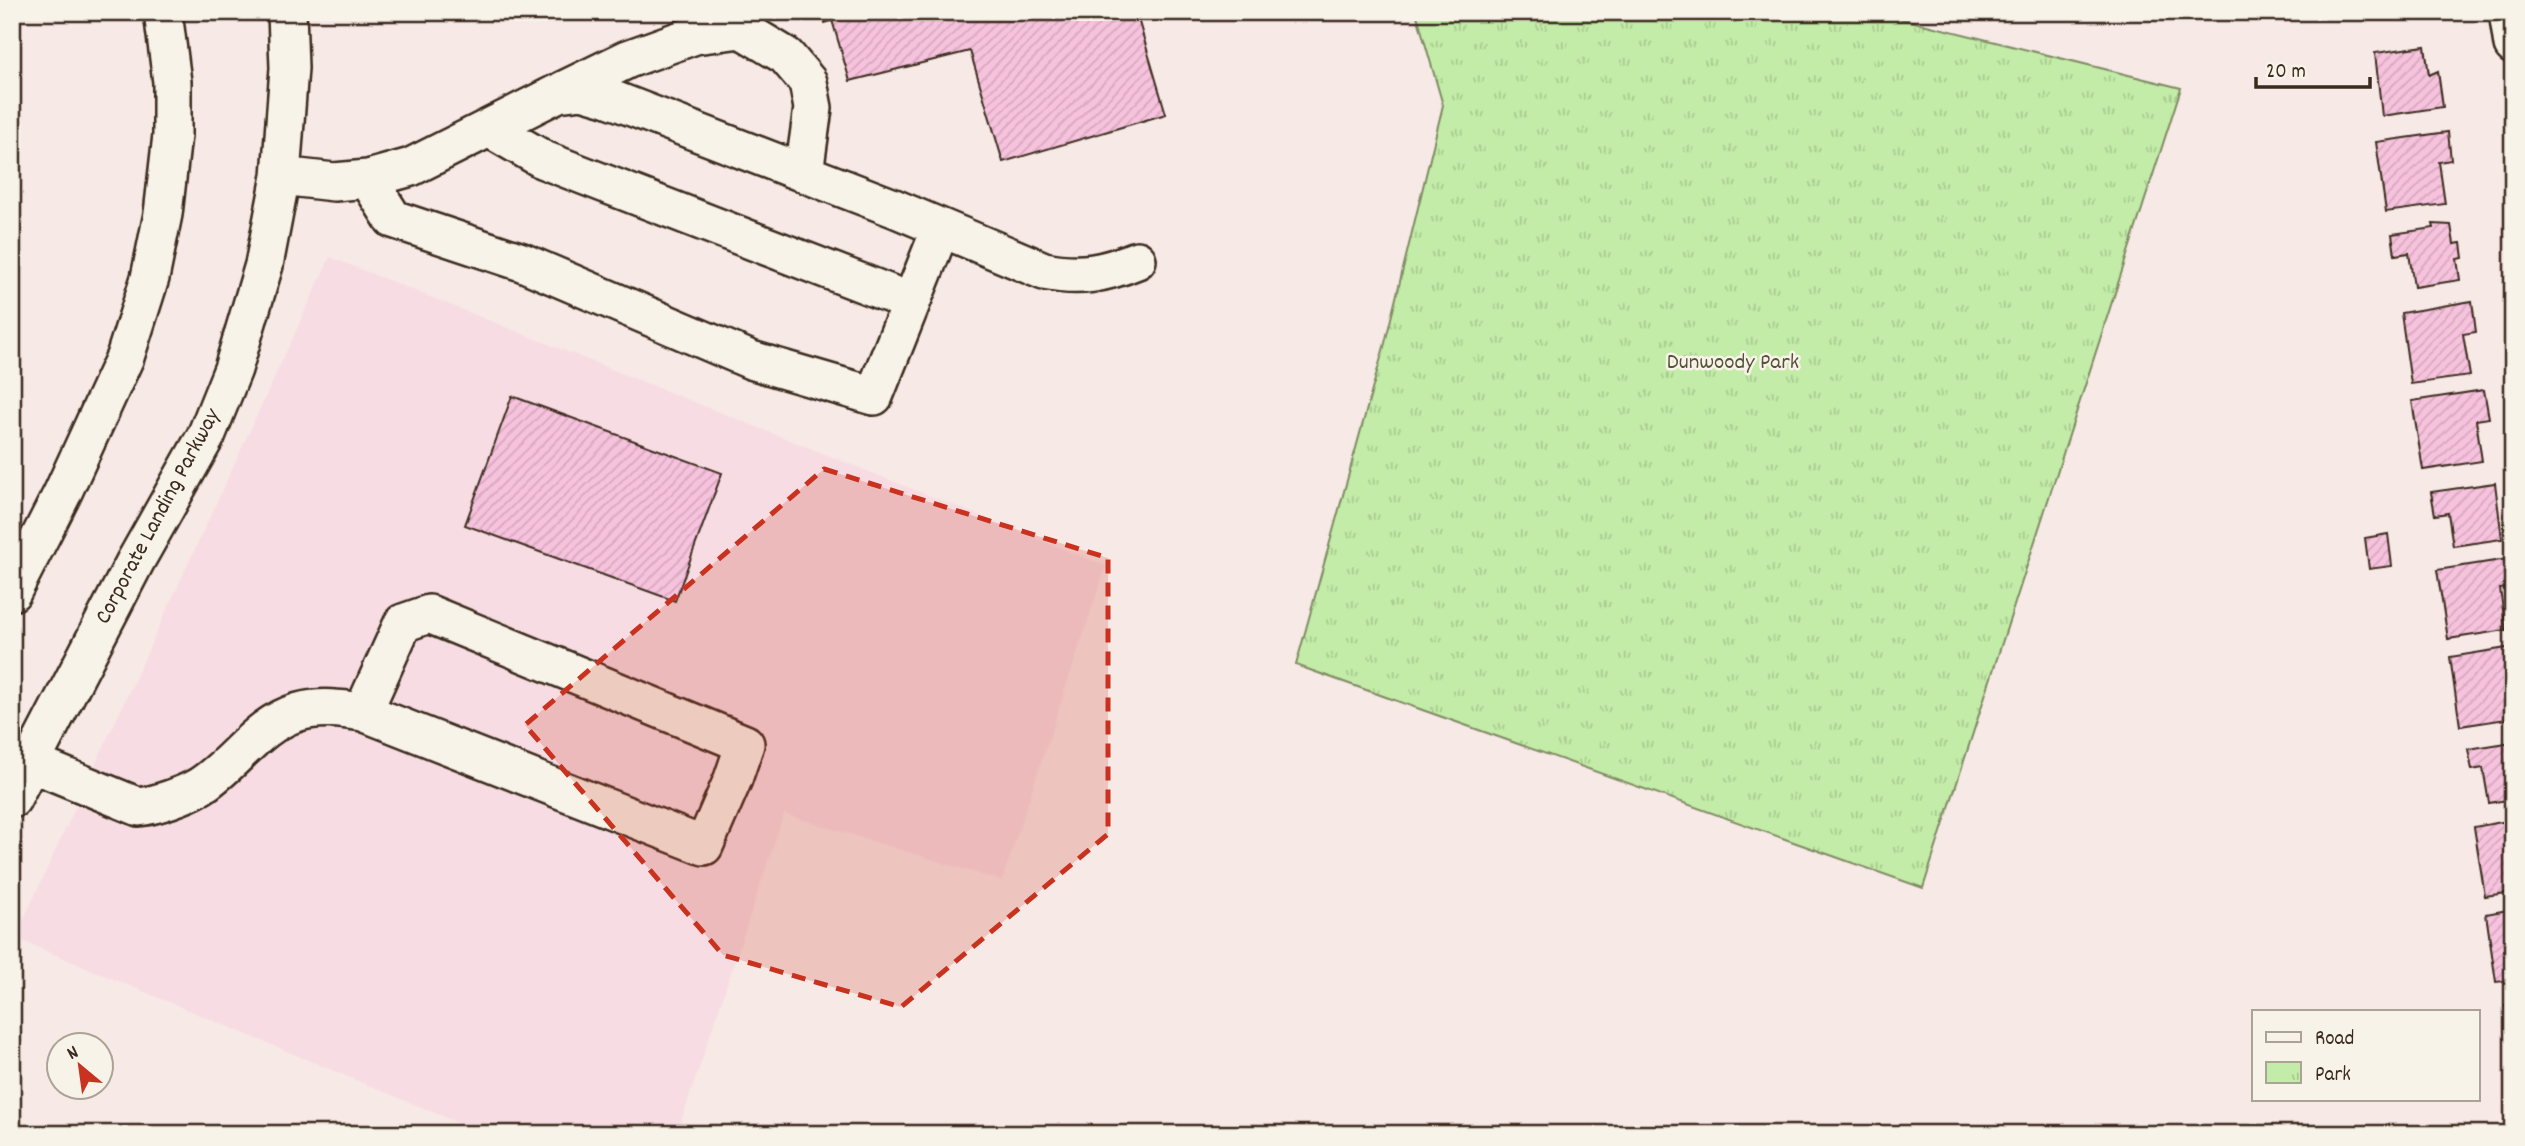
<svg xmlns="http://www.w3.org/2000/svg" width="2525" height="1146" font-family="Dekko,sans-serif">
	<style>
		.built { fill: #f7dde3 }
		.park { fill: url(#park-tufts); stroke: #7f8b63; stroke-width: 2 }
		.building { fill: url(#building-hatch); stroke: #3b2a1e; stroke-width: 2 }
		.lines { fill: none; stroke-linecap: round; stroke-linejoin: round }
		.minor-casing { stroke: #3b2a1e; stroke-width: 42 }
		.minor { stroke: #f7f3e8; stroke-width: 37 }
		.marked { fill: #c8321e; fill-opacity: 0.2; stroke: #c8321e; stroke-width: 5; stroke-dasharray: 14 9; stroke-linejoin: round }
		.labels { text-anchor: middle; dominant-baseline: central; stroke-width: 5; stroke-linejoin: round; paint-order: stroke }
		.park-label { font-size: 23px; fill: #56513a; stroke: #f7f3e8 }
		.street-label { font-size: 23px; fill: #3b2a1e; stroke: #f7f3e8 }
	</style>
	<defs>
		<pattern id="park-tufts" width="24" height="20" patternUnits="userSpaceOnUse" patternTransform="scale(1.75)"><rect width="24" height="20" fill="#c3eca8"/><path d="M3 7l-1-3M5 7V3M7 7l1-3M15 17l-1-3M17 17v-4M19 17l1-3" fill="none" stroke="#a8cb90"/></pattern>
		<pattern id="building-hatch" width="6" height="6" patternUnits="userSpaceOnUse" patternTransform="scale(1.75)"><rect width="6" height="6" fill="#f7c2dd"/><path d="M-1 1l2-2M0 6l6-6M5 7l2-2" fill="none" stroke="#d5a7bd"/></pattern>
	</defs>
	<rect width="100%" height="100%" fill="#f7e9e6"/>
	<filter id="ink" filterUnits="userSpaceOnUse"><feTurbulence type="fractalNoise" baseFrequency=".0143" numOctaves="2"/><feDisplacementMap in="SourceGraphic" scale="14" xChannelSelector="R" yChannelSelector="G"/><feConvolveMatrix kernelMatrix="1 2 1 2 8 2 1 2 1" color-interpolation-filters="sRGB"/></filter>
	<g filter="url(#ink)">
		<!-- built -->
		<path class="built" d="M330,257L1106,566L1002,881L784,814L677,1134H485L15,938Z"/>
		<!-- park -->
		<path class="park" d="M1416,12H1874L2181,88L1923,888L1296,665L1385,343L1443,105Z"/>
		<!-- building -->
		<path class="building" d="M822,12H1136L1166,114L1003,162L970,51L850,81L832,20L825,23Z
			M2425,46L2429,75L2438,71L2443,107L2382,116L2375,53Z
			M2448,132L2451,160L2439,162L2445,204L2386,212L2376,142Z
			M2433,224L2451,225L2454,244L2461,243L2463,258L2457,259L2460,280L2414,287L2409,253L2395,255L2392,234L2434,228Z
			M2472,301L2476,332L2463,334L2470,376L2411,384L2401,313Z
			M2484,390L2489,418L2476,420L2482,461L2423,470L2412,401Z
			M512,396L722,473L675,601L465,525Z
			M2495,483L2502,539L2453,546L2448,513L2435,515L2431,492Z
			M2388,534L2392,566L2369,569L2365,538Z
			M2508,559L2513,587L2500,589L2506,630L2448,639L2437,570Z
			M2513,647V718L2460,726L2450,657Z
			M2513,742V799L2489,803L2483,768L2472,770L2468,749Z
			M2513,820V892L2485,896L2474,827Z
			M2513,909V980L2496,982L2486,914Z
			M2513,1004V1026L2509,1027L2505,1005Z"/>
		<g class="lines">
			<defs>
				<path id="minor" d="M2508,12L2513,45
					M562,91L628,59L695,35L741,29L786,56L808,82L813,108L804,173
					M489,128L544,160L911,302
					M281,176L334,182L368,179L411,167L558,93L582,90L606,97L894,208L1044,271C1080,278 1103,274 1137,260
					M368,179L393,219L522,262L751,360L874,396L941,228
					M12,592L62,494L125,357L150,278L163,214L172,135V82L163,12
					M12,755L139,807C156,805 185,795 200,786C235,764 257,724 299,712C320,706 342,709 363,712L704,846L733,779L745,744L429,614L403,623L363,712
					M12,799L135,562L206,436L233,369L264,265L281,176L289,68L287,12"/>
			</defs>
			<!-- minor casing -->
			<use href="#minor" class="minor-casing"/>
			<!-- minor -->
			<use href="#minor" class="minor"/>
		</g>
	</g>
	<!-- marked area -->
	<path class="marked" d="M824,469L1108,558V834L901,1007L723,955L525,725Z"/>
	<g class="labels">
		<!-- park labels -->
		<g class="park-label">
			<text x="1733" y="363">Dunwoody Park</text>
		</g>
		<!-- street labels -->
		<g class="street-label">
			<text transform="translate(159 517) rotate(-62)">Corporate Landing Parkway</text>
		</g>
	</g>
	<!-- margin -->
	<rect width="2525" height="1146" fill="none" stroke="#f7f3e8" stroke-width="42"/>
	<rect x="21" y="21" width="2483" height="1104" fill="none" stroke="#3b2a1e" stroke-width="2.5" filter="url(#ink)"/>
	<!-- legend -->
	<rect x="2252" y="1010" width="228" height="91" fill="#f7f3e8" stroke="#aca397" stroke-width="2"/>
	<rect x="2266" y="1032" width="35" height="10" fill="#f7f3e8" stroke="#aca397" stroke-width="2"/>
	<text x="2315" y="1044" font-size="21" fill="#3b2a1e">Road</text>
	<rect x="2266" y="1062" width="35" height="21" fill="url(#park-tufts)" stroke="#aca397" stroke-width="2"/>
	<text x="2315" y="1080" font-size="21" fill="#3b2a1e">Park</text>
	<!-- north arrow -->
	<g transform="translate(80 1066) rotate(331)"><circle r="33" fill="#f7f3e8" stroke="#aca397" stroke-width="2"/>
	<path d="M0-5L12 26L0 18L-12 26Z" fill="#c8321e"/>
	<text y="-10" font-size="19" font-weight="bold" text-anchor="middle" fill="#3b2a1e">N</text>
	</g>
	<!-- scale -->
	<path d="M2256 77v10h114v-10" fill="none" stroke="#3b2a1e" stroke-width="3.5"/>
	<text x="2266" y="77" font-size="21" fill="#3b2a1e" stroke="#f7f3e8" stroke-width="5" paint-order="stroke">20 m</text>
</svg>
